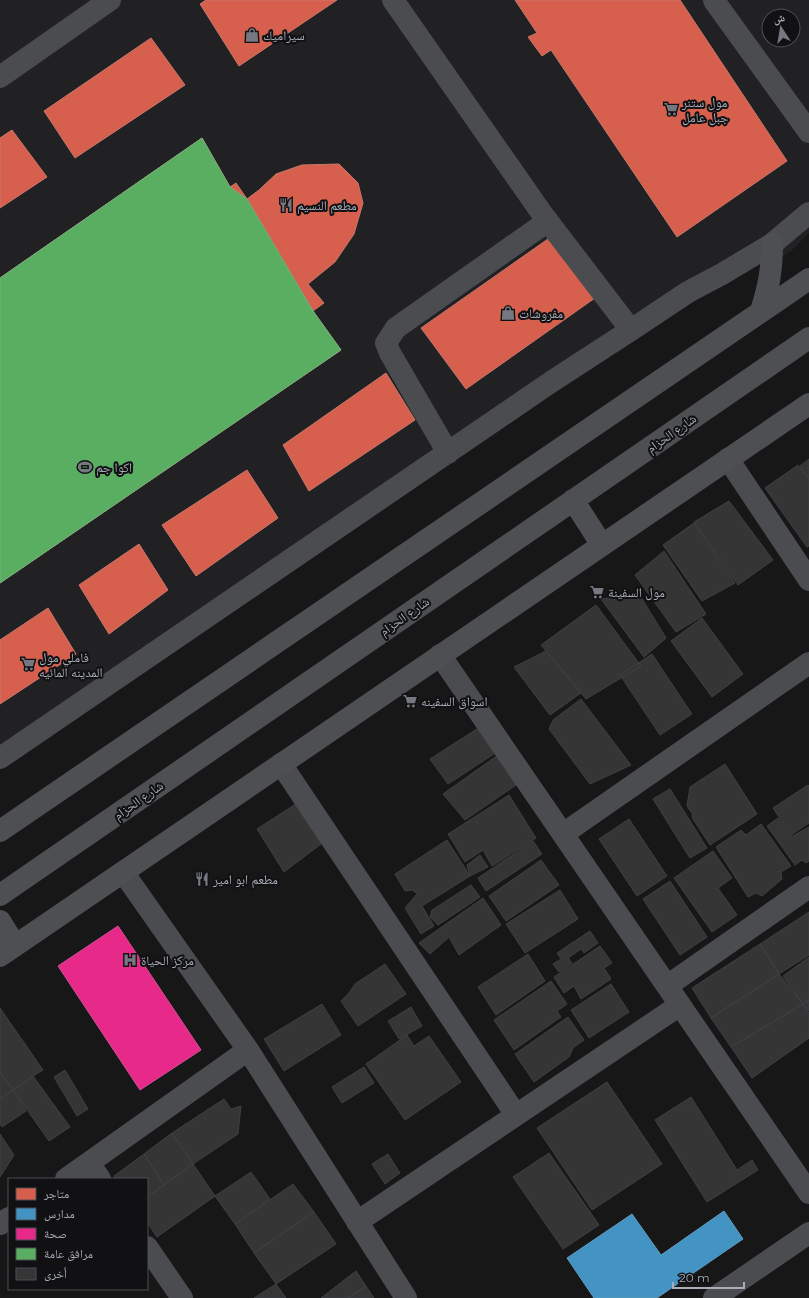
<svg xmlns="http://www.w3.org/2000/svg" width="809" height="1298" font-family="Montserrat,'Noto Naskh Arabic',sans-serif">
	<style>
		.built { fill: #212123; fill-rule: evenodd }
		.shops { fill: #d6604d; stroke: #c8776d }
		.schools { fill: #4393c3; stroke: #619bc0 }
		.health { fill: #e7298a; stroke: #d45198 }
		.public { fill: #5aae61; stroke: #71ae7b }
		.building { fill: #353536; stroke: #3f4043 }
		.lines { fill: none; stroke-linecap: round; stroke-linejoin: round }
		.minor { stroke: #4b4c50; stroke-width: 22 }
		.major { stroke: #4d4f52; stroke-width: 22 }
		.labels { text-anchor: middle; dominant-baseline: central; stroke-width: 4; stroke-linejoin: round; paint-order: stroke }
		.poi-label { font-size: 13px; fill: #a8adb8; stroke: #111113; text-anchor: start }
		.street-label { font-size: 13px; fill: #a8adb8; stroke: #111113 }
	</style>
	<rect width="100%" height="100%" fill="#171717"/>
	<!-- built -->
	<path class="built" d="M0,0H809V233L791,251L771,264L745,260L0,751ZM769,16H793V40H769Z"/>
	<!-- shops -->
	<path class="shops" d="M206,0H337L239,66L200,4Z
		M515,0H680L787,161L677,237L551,50L542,56L528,37L537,33Z
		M151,38L185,85L75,158L44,111Z
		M12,130L47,177L0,208V138Z
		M202,138L230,187L236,183L247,199L259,190L276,174L302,165L339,164L358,183L363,203L354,234L335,262L308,284L324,303L313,311L341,350L0,583V278Z
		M548,239L595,298L466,389L421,328Z
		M386,373L415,420L309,491L283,445Z
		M247,470L278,518L196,576L162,525Z
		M139,544L168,590L109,634L79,585Z
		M48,608L76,654L0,704V640Z"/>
	<!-- schools -->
	<path class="schools" d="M724,1211L743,1239L657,1298H594L567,1258L632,1214L661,1255Z"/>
	<!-- health -->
	<path class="health" d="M118,926L201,1050L140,1090L58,966Z"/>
	<!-- public -->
	<path class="public" d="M202,138L230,187L247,199L313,311L341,350L0,583V278Z"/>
	<!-- building -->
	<path class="building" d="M809,459V479L800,466Z
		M798,465L809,480V546L807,547L765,488Z
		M729,501L773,560L738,585L694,522Z
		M694,523L735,583L702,601L663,545Z
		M664,551L706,614L676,632L635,575Z
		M639,594L666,638L644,657L601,599Z
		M596,605L641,666L586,699L541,645Z
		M702,618L743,674L712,697L671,641Z
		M546,651L581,693L550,715L514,667Z
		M652,654L692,714L660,735L620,675Z
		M581,699L631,765L590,784L549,729L553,720Z
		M480,727L497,752L448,784L430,759Z
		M498,755L516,785L465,820L443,794Z
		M725,764L757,814L710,845L693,819L692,813L687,806L690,787Z
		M808,785L809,786V823L791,835L773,808Z
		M670,789L707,848L690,858L653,799Z
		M509,795L536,838L492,866L483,850L465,862L448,834Z
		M299,802L325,841L284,872L257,829Z
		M778,818L791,837L809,827V861L806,863L802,860L795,865L767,826Z
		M629,819L667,876L637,896L599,839Z
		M761,824L791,866L781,872L782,879L762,896L756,893L748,897L716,847L741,830L746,835Z
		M447,840L470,876L422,906L434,926L421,934L405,908L417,894L413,890L405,891L395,874Z
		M533,841L542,854L486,891L478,878Z
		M713,851L732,878L718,888L737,915L712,932L674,878Z
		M480,855L488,867L470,876L467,865Z
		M541,860L559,885L506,921L489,896Z
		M670,881L707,937L680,955L643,899Z
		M471,885L480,897L438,925L430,917L432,910Z
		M560,890L578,919L525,953L506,924Z
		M483,898L501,925L459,955L449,937L430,954L419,943Z
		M809,912V955L779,974L760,944Z
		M590,931L598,943L584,953L581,949L568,958L572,963L559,972L553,964L561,959L557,953Z
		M760,944L779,974L711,1018L692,988Z
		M600,946L612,963L604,968L611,979L581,999L574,986L564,993L554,977Z
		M528,954L545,981L496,1015L478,987Z
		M809,957V1000L803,1004L783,976Z
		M385,964L406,994L358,1026L341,1001L349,993L355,984Z
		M779,974L803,1004L731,1047L711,1018Z
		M551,981L567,1004L557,1011L561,1017L514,1050L494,1020Z
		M611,984L629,1012L589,1038L571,1010Z
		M809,1000V1011L803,1004Z
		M322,1004L341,1035L284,1071L264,1039Z
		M803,1004L809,1013V1038L752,1078L731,1047Z
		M411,1007L422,1026L399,1039L388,1021Z
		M0,1008L43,1070L33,1076L13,1090L0,1072Z
		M568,1017L584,1040L573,1048L569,1057L534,1082L515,1054Z
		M407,1035L414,1046L429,1036L461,1082L405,1120L366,1064Z
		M364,1067L374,1083L342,1103L332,1087Z
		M65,1070L88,1109L77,1116L54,1077Z
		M0,1072L13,1090L0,1099Z
		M33,1076L70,1127L49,1141L13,1090Z
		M607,1082L662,1164L592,1210L537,1128Z
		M13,1090L26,1111L2,1127L0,1124V1099Z
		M691,1097L737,1170L752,1160L758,1170L707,1202L655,1120Z
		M224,1099L231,1109L241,1106L238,1134L193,1164L172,1133Z
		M172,1133L193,1164L164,1185L144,1154Z
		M0,1134L14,1155L0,1177Z
		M549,1153L599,1225L563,1249L513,1177Z
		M144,1154L164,1185L147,1197V1179H116L114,1176Z
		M388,1154L400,1173L385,1184L372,1164Z
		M193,1164L215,1196L157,1237L147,1222V1197Z
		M251,1172L270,1199L235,1224L215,1196Z
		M293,1184L314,1212L254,1253L235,1224Z
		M314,1212L336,1244L276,1284L254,1253Z
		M356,1271L366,1286L348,1298H321Z
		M276,1284L286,1298H254Z
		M366,1286L374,1298H348Z"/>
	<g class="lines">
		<!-- minor -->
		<path class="minor" d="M393,0L543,215L631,330
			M714,0L715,2L809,132
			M0,77L110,0
			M448,453L390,353L386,343L396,328L548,221
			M728,459L809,580
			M440,655L809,1193
			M0,758L551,382L631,330L688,292L722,274L772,244L809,213
			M281,764L516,1115
			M563,834L809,663
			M123,872L248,1050L406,1298
			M667,986L809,887
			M89,1163L100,1179
			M66,1179L248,1050
			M357,1222L680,1005
			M0,1224L9,1218
			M147,1247L182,1298
			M714,1298L809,1233"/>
		<!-- major -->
		<path class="major" d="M761,311C769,286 772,270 772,244
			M573,500L602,545
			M0,831L809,279
			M0,895L809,338
			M0,921L15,945
			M0,956L809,404"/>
	</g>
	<!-- icons -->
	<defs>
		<symbol id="shop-bare" viewBox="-9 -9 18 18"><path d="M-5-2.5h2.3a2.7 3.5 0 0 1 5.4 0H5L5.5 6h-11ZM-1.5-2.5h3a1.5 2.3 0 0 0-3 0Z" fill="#757880" stroke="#111113" stroke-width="2.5" paint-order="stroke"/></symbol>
		<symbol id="supermarket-bare" viewBox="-9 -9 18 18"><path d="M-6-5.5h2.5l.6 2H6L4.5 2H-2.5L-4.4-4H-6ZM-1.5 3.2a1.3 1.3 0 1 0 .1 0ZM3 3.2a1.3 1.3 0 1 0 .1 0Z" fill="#757880" stroke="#111113" stroke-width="2.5" paint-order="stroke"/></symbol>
		<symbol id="restaurant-bare" viewBox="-9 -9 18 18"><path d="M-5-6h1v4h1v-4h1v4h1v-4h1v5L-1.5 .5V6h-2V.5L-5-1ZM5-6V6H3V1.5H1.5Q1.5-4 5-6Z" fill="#757880" stroke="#111113" stroke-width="2.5" paint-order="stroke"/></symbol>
		<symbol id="stadium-bare" viewBox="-9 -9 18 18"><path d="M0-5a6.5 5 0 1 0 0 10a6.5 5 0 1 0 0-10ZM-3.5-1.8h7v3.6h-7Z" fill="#757880" stroke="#111113" stroke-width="2.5" paint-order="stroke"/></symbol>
		<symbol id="hospital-bare" viewBox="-9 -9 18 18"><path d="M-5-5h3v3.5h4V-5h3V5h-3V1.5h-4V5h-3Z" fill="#757880" stroke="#111113" stroke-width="2.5" paint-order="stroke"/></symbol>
	</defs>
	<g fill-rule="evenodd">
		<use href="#shop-bare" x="242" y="25" width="20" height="20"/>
		<use href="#supermarket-bare" x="661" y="99" width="20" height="20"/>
		<use href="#restaurant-bare" x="276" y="195" width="20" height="20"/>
		<use href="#shop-bare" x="498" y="303" width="20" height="20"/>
		<use href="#stadium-bare" x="75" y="457" width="20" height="20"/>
		<use href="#supermarket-bare" x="587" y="582" width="20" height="20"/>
		<use href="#supermarket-bare" x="18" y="654" width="20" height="20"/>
		<use href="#supermarket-bare" x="400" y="691" width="20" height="20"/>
		<use href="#restaurant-bare" x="192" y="869" width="20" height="20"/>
		<use href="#hospital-bare" x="120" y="950" width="20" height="20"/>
	</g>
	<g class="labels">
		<!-- poi labels -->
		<g class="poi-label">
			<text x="263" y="35">سيراميك</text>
			<text x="682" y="102">مول ستنر<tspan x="682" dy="15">جبل عامل</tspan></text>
			<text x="297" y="205">مطعم النسيم</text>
			<text x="519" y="313">مفروشات</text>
			<text x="96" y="467">اكوا جم</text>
			<text x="608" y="592">مول السفينة</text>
			<text x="39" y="657">فاملي مول<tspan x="39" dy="15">المدينه المائيه</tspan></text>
			<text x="421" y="701">اسواق السفينه</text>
			<text x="213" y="879">مطعم ابو امير</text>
			<text x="141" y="960">مركز الحياة</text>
		</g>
		<!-- street labels -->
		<g class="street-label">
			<text transform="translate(671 433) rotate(-35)">شارع الحزام</text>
			<text transform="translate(404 616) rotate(-35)">شارع الحزام</text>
			<text transform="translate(138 800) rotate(-35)">شارع الحزام</text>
		</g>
	</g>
	<!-- legend -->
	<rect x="8" y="1178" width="140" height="112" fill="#111113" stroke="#4d4f55"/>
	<rect x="16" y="1188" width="20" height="12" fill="#d6604d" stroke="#4d4f55"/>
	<text x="44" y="1198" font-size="12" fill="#a8adb8">متاجر</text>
	<rect x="16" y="1208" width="20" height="12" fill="#4393c3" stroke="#4d4f55"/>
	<text x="44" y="1218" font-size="12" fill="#a8adb8">مدارس</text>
	<rect x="16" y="1228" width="20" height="12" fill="#e7298a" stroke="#4d4f55"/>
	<text x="44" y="1238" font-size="12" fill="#a8adb8">صحة</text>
	<rect x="16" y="1248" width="20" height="12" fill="#5aae61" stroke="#4d4f55"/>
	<text x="44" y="1258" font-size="12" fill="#a8adb8">مرافق عامة</text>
	<rect x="16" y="1268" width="20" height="12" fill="#353536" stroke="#4d4f55"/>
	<text x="44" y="1278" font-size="12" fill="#a8adb8">أخرى</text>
	<!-- north arrow -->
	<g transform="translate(781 28) rotate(348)"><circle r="19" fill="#111113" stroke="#4d4f55"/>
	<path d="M0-3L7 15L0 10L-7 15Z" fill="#757880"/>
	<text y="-6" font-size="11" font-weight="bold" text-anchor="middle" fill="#a8adb8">ش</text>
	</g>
	<!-- scale -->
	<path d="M673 1282v6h71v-6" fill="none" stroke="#a8adb8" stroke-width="2"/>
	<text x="679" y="1282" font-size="12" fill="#a8adb8" stroke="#111113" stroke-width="3" paint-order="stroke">20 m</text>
</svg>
